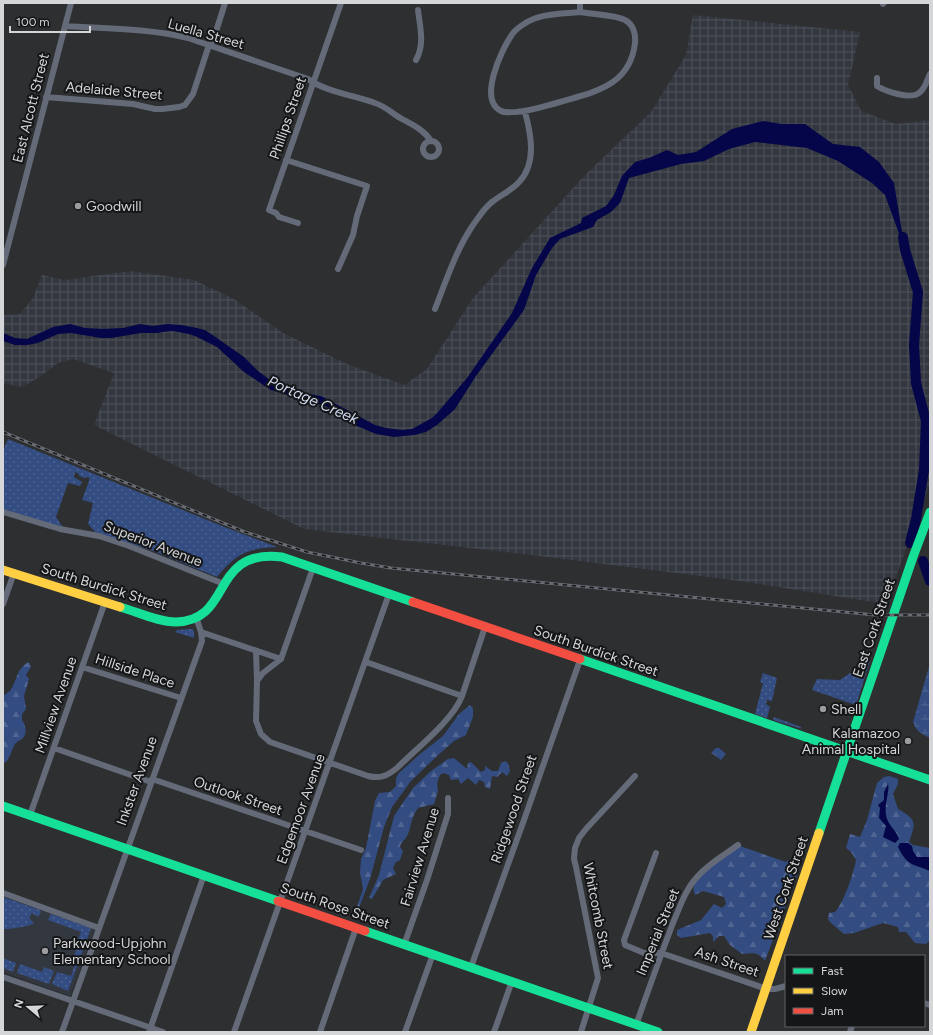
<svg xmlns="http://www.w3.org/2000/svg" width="933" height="1035" font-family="Figtree,sans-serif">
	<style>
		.built { fill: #33373f }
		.industrial { fill: url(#industrial-grid) }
		.grass { fill: url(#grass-dots) }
		.forest { fill: url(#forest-firs) }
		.wetland { fill: url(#wetland-marsh) }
		.park { fill: url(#park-tufts) }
		.water { fill: #040649 }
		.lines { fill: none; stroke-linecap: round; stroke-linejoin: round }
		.river { stroke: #040649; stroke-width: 10 }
		.street { stroke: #646a78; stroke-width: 6 }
		.fast { stroke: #16e098; stroke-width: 9 }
		.slow { stroke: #ffcf43; stroke-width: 9 }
		.jam { stroke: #f24e42; stroke-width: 9 }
		.rail-casing { stroke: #686b72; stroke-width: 3 }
		.rail { stroke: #151618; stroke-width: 1.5; stroke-dasharray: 4.5; stroke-linecap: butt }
		.poi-dot { fill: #9a9c9e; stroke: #151618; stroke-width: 1.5 }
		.labels { text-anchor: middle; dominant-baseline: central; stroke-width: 4; stroke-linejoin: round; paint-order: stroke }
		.street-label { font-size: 14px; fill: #d4d6d8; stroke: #151618 }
		.poi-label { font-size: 14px; fill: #d4d6d8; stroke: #151618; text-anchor: start }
		.water-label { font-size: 15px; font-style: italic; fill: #cdd8ed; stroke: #151618 }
	</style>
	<defs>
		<pattern id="industrial-grid" width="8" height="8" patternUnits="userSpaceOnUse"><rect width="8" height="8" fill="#33373f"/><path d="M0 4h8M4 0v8" fill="none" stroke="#50535a"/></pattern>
		<pattern id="grass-dots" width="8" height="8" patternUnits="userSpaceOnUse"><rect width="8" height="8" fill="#334c81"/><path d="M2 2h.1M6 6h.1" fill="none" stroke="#506592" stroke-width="1.8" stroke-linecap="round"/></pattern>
		<pattern id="forest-firs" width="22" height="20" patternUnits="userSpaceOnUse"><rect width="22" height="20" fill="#334c81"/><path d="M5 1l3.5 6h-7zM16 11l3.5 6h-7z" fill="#506592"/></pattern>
		<pattern id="wetland-marsh" width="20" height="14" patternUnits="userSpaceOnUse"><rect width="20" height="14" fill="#334c81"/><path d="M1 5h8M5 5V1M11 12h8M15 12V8" fill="none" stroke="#506592"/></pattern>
		<pattern id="park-tufts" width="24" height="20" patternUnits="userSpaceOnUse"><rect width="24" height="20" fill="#334c81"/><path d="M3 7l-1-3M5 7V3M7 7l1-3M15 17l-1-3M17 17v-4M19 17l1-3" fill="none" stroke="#506592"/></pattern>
	</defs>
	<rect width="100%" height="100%" fill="#2d2f31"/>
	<!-- built -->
	<path class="built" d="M3,897L95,929L70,996L3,972Z"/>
	<!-- industrial -->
	<path class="industrial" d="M693,15L860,32L848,85L861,111L896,124L930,120V483L886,604L733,580L531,555L304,529L94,425L114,373L73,359L58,363L38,378L22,387L3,383V315L20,314L33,298L42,275L65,280L130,271L194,280L234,299L283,333L347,364L404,385L427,369L473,298L586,174L651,112L686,55Z"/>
	<!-- grass -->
	<path class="grass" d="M8,439L222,526L277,547C260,547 242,551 230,563C225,567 221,572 217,577L156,552L95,532L88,524L93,503L82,500L90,478L89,479L88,477L84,478L79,476V474L75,472L74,477L82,482L80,486L68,483L56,517L62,526L61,528L3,510V451Z
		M192,629L194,631V638L175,632L177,630Z
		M870,661L856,705L812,690L817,679L840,680L853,671L855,673Z
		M763,673L777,678L772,701L767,700L766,704L770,707L767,718L755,714L763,683L760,682Z
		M774,717L801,727V729H802L773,720Z
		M3,897L40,910L41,912L38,917L32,913L29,918L34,923C29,927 10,929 3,929Z
		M51,914L91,928L68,991L52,984L57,972L71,976L75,964L72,963L79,940H78L81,932L48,920Z
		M3,958L16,963L13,972L3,968Z
		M20,964L42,972L44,967L54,971L49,984L17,973Z"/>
	<!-- forest -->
	<path class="forest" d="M29,662L31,667L26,675L29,679L24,696L26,709L22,714V720C26,725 27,734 23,738C20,741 17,741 15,744C11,751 11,756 6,762H3V697C5,694 7,693 10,691C17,681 17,667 29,662Z
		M470,705L473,708V717L466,735L454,741L436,757L411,781L392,807L384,827L370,879L354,921L353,919L363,889L360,873L361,859L366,848L375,801L379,793L390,792L396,786V778L399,773L420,754L443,736L459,714Z
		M454,758L467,769L468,763L471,762L481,772L485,770V766L492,771H498L501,763L505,761L508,763L510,771L507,776L502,772L497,777L492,776L490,789L485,787L484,782L479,780L476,785L468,778L461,784L458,779L451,780L449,775L443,773L440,775L437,783L438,791L434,804L418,808C410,819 412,827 407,836C405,840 401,842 400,847L403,851L400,860L395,863L393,868L396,874L383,880L372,899L369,898L379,875L394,816L413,788L431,771L448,759Z
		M889,776L898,779V784L893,794L898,809C917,820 916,822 909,842L913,845L930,848V940L926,944L915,943L906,932H899L898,927L883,923L854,933L844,934L831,923L828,919L829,913L835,912C844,902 853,875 856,860L851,852L846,848L850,834L860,837L867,820L877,783L884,777Z
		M740,846L786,862L788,860L798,872L765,961C757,951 754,953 742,954L730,945L724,936H719L713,942V936L710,933L681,938L677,935V930L701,920L714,904L722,908L726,904L724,897L703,891L695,895C694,892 693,888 694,886C697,874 729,854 740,846Z"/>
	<!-- wetland -->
	<path class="wetland" d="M930,663V738C921,734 916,731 913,722Z"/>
	<!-- park -->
	<path class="park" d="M716,748H719L726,754L721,760L711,753Z"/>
	<!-- water -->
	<path class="water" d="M763,121L782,124H805L833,144L860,147L879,162L894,183L905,250L885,195L872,183L838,161L807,148L755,142L729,149L704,161L681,164L629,178L620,203L611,212L597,220L593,227L560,239L552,248L536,275L524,310L476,376L455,409L437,425L426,432L414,435L394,437L376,434L357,426L341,414L328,407L271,390L244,372L217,347L195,336L189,334L172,331L163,332L158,333H141L111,338H101L71,333L58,334L38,343L27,345H15L3,341V333L15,338L27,339L53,327L70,324L85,328L103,329L123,328L140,324L153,326L167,324L181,325L197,328L205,330L214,336L244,357L258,371L270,380L290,388L296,389L303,393L321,396L375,425L386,428L402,430L412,429L432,418L438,412L467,378L512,313L532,268L550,238L581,223L582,218L606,206L614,195L622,176L635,162L649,158L667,150L678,155L696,152L732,129Z
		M888,784C890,789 884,806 886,815C887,824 897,831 899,839L895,843L883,837L886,826L879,818L880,808L878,805L884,800V792Z
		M900,843H908L912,846L913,851L917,857H930V871C912,863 908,867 898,847Z"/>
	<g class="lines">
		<!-- river -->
		<path class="river" d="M903,237L905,250L918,292L914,345L916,383L926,421L924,470L916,519L910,543
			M923,561L930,581"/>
		<!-- street -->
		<path class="street" d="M883,4L884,3
			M580,12C591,14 616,15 625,20C633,24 636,34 635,43C630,86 594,92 560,102C545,106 531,111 516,112C511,112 505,113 501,111C478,100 501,51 511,36C514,31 519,27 524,24C540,13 562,14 580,12Z
			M580,12V3
			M65,26C105,29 148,28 188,38L308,79C324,91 356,96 375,103C385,106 393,114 402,119C413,125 424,130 431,141
			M416,60C425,44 420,27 418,10
			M877,78V86C885,91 910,100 919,93C925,89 927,80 930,74
			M46,97L133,104L155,109H162L179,107L185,105L193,94L209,45L213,41L225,3
			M423 149a8 8 0 1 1 16 0a8 8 0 1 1-16 0Z
			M286,160L367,186L357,216L353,235L338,269
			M298,223L279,217L276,213L269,210L341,3
			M3,265L71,3
			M435,309C446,281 456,250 473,225C479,217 484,208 492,202C501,195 512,190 519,182C537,163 531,134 525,112
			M3,512L60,529L99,536L129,546L224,584
			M3,604L14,573
			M201,632L281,659
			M256,651L257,681
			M281,659L263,673L257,681L256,721L261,734L270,742L368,776C380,779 387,776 397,768C416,749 453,720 462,696L485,627
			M281,659L313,568
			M366,662L462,696
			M82,667L181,698
			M54,748L151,782
			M152,779L361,850
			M30,815L105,602
			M656,853L624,940L625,945L644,953H661L767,989H775L786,986
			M3,893L99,928
			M404,945L427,880L448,814V798
			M471,967L524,820L580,660
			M3,977L163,1032
			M924,1003L930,1005
			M636,1025C648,991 660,957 673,923C680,907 685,890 697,877C708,864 724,855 738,845
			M62,1032L202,641L201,632L196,617
			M149,1032L204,875
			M234,1032L389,594
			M320,1032L356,928
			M405,1032L433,954
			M494,1032L512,981
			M581,1032L598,978L576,867L574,859L575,848L579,838L586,829L635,776
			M850,1032L852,1026"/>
		<!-- fast -->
		<path class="fast" d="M120,607C138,612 158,622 176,622C234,621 209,548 282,557L413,602
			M580,659L930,780
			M3,806L278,901
			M819,833L913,557L930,512
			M365,931L658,1032"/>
		<!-- slow -->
		<path class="slow" d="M3,570L120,607
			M751,1032L819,833"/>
		<!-- jam -->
		<path class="jam" d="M413,602L580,659
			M278,901L365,931"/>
		<defs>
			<path id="rail" d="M3,432L245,532L307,552L361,563L391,568L875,615H930"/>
		</defs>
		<!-- rail casing -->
		<use href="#rail" class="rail-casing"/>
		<!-- rail -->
		<use href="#rail" class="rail"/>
	</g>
	<!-- markers -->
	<g class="poi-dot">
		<circle cx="78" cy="206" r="4"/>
		<circle cx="823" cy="709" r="4"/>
		<circle cx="908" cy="741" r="4"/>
		<circle cx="45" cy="951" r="4"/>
	</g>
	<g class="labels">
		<!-- street labels -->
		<g class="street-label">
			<text transform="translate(206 34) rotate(16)">Luella Street</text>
			<text transform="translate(114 91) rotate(5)">Adelaide Street</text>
			<text transform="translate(31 108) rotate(-76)">East Alcott Street</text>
			<text transform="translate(288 118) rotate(-71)">Phillips Street</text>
			<text transform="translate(153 544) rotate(21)">Superior Avenue</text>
			<text transform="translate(104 587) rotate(17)">South Burdick Street</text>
			<text transform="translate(874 628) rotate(-71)">East Cork Street</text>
			<text transform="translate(596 651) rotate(19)">South Burdick Street</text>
			<text transform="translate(135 671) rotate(18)">Hillside Place</text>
			<text transform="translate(56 705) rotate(-71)">Millview Avenue</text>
			<text transform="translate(137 781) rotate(-70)">Inkster Avenue</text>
			<text transform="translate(238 796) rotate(19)">Outlook Street</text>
			<text transform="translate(301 809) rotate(-70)">Edgemoor Avenue</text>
			<text transform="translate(514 809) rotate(-71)">Ridgewood Street</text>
			<text transform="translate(420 857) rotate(-73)">Fairview Avenue</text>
			<text transform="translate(786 888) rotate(-71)">West Cork Street</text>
			<text transform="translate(335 906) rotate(19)">South Rose Street</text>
			<text transform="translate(598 916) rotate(79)">Whitcomb Street</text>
			<text transform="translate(658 932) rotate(-68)">Imperial Street</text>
			<text transform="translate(727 962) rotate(19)">Ash Street</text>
		</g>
		<!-- poi labels -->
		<g class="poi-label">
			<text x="86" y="206">Goodwill</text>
			<text x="831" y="709">Shell</text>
			<text x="900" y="733" text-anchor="end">Kalamazoo<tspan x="900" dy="16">Animal Hospital</tspan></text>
			<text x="53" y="943">Parkwood-Upjohn<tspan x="53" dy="16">Elementary School</tspan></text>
		</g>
		<!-- water labels -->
		<g class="water-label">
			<text transform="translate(313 400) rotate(24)">Portage Creek</text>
		</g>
	</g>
	<!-- border -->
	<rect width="933" height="1035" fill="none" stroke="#d4d6d8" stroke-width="8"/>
	<!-- legend -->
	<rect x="785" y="955" width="140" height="72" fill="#151618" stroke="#616365"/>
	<rect x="793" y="968" width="20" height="6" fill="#16e098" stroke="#616365"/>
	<text x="821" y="975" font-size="12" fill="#d4d6d8">Fast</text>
	<rect x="793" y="988" width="20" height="6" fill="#ffcf43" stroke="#616365"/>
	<text x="821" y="995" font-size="12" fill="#d4d6d8">Slow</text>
	<rect x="793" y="1008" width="20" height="6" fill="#f24e42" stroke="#616365"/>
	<text x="821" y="1015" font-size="12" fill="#d4d6d8">Jam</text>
	<!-- north arrow -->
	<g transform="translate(28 1007) rotate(289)" stroke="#151618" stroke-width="3" paint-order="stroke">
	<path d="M0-3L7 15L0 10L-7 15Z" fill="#d4d6d8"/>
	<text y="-6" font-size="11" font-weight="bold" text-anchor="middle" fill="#d4d6d8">N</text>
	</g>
	<!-- scale -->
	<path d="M10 26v6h80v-6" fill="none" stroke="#d4d6d8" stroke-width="2"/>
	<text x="16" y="26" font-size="12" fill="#d4d6d8" stroke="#151618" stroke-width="3" paint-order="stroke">100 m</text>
</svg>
